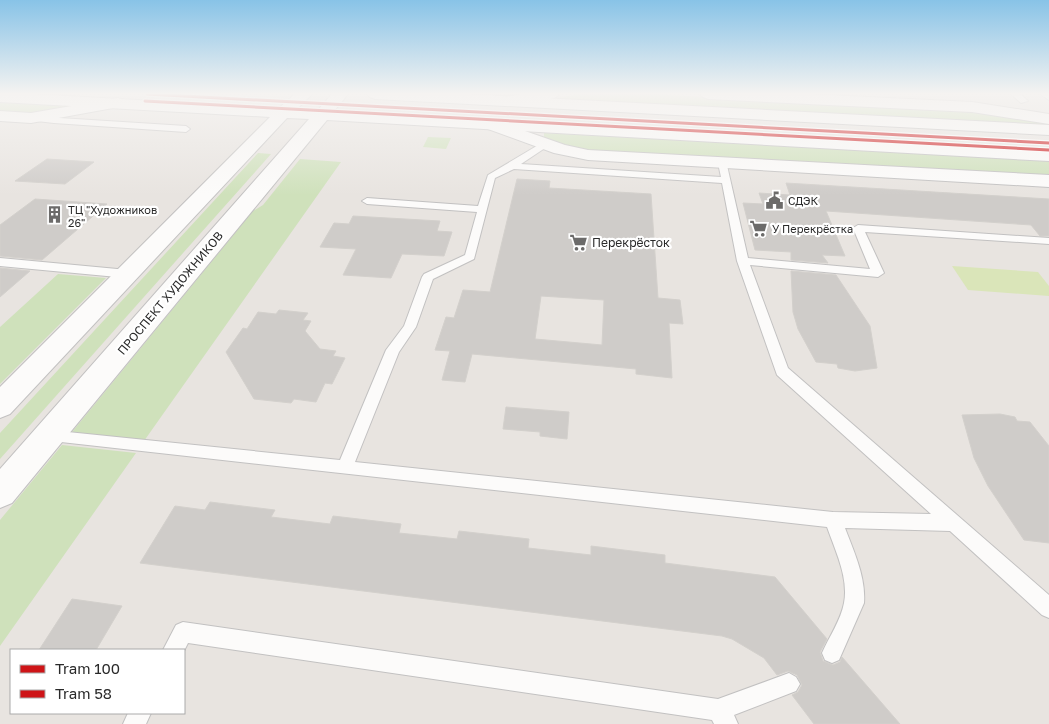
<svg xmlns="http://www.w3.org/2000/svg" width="1049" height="724" font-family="'Golos Text',sans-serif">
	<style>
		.green { fill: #cfe1bb }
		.pitch { fill: #dae5b9 }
		.building { fill: #cfccc9; stroke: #d3d0cc; fill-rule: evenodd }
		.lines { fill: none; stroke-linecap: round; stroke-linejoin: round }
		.lane-casing { stroke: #c2c1c1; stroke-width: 2 }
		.street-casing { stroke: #c2c1c1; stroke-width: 2 }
		.secondary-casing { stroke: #c2c1c1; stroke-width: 2 }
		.lane { fill: #fcfbfa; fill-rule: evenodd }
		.street { fill: #fcfbfa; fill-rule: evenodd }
		.secondary { fill: #fcfbfa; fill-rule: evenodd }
		.tram-1-casing { stroke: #fff; stroke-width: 5.5 }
		.tram-2-casing { stroke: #fff; stroke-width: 5.5 }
		.tram-1 { stroke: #ce1417; stroke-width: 3 }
		.tram-2 { stroke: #ce1417; stroke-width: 3 }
		.labels { text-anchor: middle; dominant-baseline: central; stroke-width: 4.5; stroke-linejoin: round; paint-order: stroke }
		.far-poi-label { font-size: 11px; fill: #2a2a2a; stroke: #fff; text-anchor: start }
		.poi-label { font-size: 12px; fill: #2a2a2a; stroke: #fff; text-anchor: start }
		.street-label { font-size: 12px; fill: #2a2a2a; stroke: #fff }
	</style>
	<rect width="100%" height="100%" fill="#e8e4e0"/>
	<!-- green -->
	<path class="green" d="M580,94H650L979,111L1049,122V126L551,99Z
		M0,102L70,106L22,115L0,113Z
		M544,133L1049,161V178L588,150L550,141L544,137Z
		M428,137L451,138L446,149L423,147Z
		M258,153L271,154L0,459V433Z
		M300,159L341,162L144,441L72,432L253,211L263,205Z
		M58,274L106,278L0,384V327Z
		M62,445L136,453L0,646V520Z"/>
	<!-- pitch -->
	<path class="pitch" d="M952,266L1038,272L1049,286V296L968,290Z"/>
	<!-- building -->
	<path class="building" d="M47,159L94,162L65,184L15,181Z
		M517,179L550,181L549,188L651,194L658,298L680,300L683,324L669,323L672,378L636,374V369L472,354L465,382L442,380L450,351L435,350L446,317L454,318L463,290L490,292ZM541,296L604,300L602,345L535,339Z
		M786,183L1049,199V236H1040L1031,225L826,211L845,256L822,255L828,263L791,260V252L755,250L743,203L763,204L759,193L790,195Z
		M35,199L107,204L42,260L0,256V225Z
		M353,216L440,221L437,231L452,232L444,256L402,254L391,278L343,275L356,249L320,247L334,223L349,224Z
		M0,268L30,271L0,297Z
		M791,271L836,275L870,326L877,368L855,371L838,368L837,364L816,362L798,329L793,312Z
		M279,310L308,313L303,320L311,321L305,331L320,349L336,351L333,356L345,358L332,384L325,383L316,402L294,399L291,403L254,399L226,352L243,328L247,329L258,312L276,314Z
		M506,407L569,412L567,439L540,436V432L503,429Z
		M1000,414L1015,417L1017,421L1030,422L1049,446V543L1024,540L988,486L974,458L962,415Z
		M210,502L275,510L271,517L330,524L333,516L401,524L399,533L457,539L459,531L529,539L528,548L591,555V546L640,552L665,555V563L775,577L827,639L820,652L823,661L833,665L840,662L842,657L900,724H814L792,695L798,692L802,685L797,675L788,671L777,675L764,658L732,639L722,636L140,563L175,506L205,510Z
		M72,599L122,606L96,650H39Z"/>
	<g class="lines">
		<defs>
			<path id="lane" d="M1011,94H1020L1028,101L1021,103Z
				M1040,94H1049V100Z
				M28,116L186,126L190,129L186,132L54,123L28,120Z
				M545,141L549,144L548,146L521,164L721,177L718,163L723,160L726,161L748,258L870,269L853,228L858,225L1049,238V244L865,232L884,273L878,277L750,265L788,368L1049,595V618L1042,615L950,531L845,528C854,552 866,577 864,603L839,660L832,663L825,660L822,653C829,637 841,620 844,603C849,578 835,550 827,527L43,440L40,436L43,432L48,430L340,460L386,350L404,326L422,277L424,274L465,255L477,212L367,204L362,201L367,198L478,206L488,175ZM514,169L722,183L737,261L777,375L931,514L833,512L355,462L399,352L416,327L433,279L474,259L495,178Z
				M0,258L128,270L134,274L128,278L0,266Z
				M183,622L718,699L789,673L796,677L800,684L796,691L734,715L738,724H714L712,720L188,643L184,651L163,650L176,625Z
				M128,713H151L146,724H123Z"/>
			<path id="street" d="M521,94H559L556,97L551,99L508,106L502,104L500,101L502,98Z
				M700,94H806L972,102L1049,114V124L972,112L708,99L703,97Z
				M118,98L124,100L126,103L124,106L31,123L0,121V111L31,113Z
				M494,120L565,145L588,150L1049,175V187L588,160L554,153L488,129L486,125L488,121Z"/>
			<path id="secondary" d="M0,94H32L279,108L295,94H312L297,109L318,110L332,94H348L334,111L1049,151V161L327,120L12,503L0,508V469L309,119L287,118L10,414L0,418V387L270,117L0,102Z
				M367,94H465L1049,125V135L375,99L370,97Z"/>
		</defs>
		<!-- lane casing -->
		<use href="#lane" class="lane-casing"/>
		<!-- street casing -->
		<use href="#street" class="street-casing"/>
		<!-- secondary casing -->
		<use href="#secondary" class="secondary-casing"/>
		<!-- lane -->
		<use href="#lane" class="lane"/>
		<!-- street -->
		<use href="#street" class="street"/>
		<!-- secondary -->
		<use href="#secondary" class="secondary"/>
		<defs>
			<path id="tram-1" d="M147,94L1049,143"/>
			<path id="tram-2" d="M145,101L1049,150"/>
		</defs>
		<!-- tram-1 casing -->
		<use href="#tram-1" class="tram-1-casing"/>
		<!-- tram-2 casing -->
		<use href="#tram-2" class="tram-2-casing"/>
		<!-- tram-1 -->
		<use href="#tram-1" class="tram-1"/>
		<!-- tram-2 -->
		<use href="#tram-2" class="tram-2"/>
	</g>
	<!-- sky -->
	<linearGradient id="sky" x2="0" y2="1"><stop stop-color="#88c3e7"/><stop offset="0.48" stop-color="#f5f3f1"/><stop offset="1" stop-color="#f5f3f1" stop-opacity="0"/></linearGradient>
	<rect width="1049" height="195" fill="url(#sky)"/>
	<!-- icons -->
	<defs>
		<symbol id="civic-bare" viewBox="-9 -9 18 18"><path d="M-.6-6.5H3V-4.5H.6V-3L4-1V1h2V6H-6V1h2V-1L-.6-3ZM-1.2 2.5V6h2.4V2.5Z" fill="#6c6b6a" stroke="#fff" stroke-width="2.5" paint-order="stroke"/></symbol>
		<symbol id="building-bare" viewBox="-9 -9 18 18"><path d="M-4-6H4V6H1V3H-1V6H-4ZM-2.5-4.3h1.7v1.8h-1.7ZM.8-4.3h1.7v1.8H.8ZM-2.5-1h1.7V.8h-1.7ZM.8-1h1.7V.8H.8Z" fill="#6c6b6a" stroke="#fff" stroke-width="2.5" paint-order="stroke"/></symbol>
		<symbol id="supermarket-bare" viewBox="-9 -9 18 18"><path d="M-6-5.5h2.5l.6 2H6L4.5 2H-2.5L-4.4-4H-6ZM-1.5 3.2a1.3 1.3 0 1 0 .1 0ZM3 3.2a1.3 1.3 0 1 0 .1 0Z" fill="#6c6b6a" stroke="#fff" stroke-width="2.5" paint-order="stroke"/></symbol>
	</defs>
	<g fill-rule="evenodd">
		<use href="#civic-bare" x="762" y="188" width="25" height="25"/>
		<use href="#building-bare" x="42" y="202" width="25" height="25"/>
		<use href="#supermarket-bare" x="746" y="216" width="25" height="25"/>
		<use href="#supermarket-bare" x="566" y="230" width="25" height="25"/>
	</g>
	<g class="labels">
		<!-- far-poi labels -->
		<g class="far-poi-label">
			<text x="788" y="200">СДЭК</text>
			<text x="68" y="209">ТЦ "Художников<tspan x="68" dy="13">26"</tspan></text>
			<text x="772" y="228">У Перекрёстка</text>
		</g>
		<!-- poi labels -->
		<g class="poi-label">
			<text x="592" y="242">Перекрёсток</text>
		</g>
		<!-- street labels -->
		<g class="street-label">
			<text transform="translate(170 293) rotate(-50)">ПРОСПЕКТ ХУДОЖНИКОВ</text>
		</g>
	</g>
	<!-- legend -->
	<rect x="10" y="649" width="175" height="65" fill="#ffffff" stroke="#aaaaaa"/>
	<rect x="20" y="665" width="25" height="8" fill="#ce1417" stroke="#aaaaaa"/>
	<text x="55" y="674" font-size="15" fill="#2a2a2a">Tram 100</text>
	<rect x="20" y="690" width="25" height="8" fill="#ce1417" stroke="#aaaaaa"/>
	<text x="55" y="699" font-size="15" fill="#2a2a2a">Tram 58</text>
</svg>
